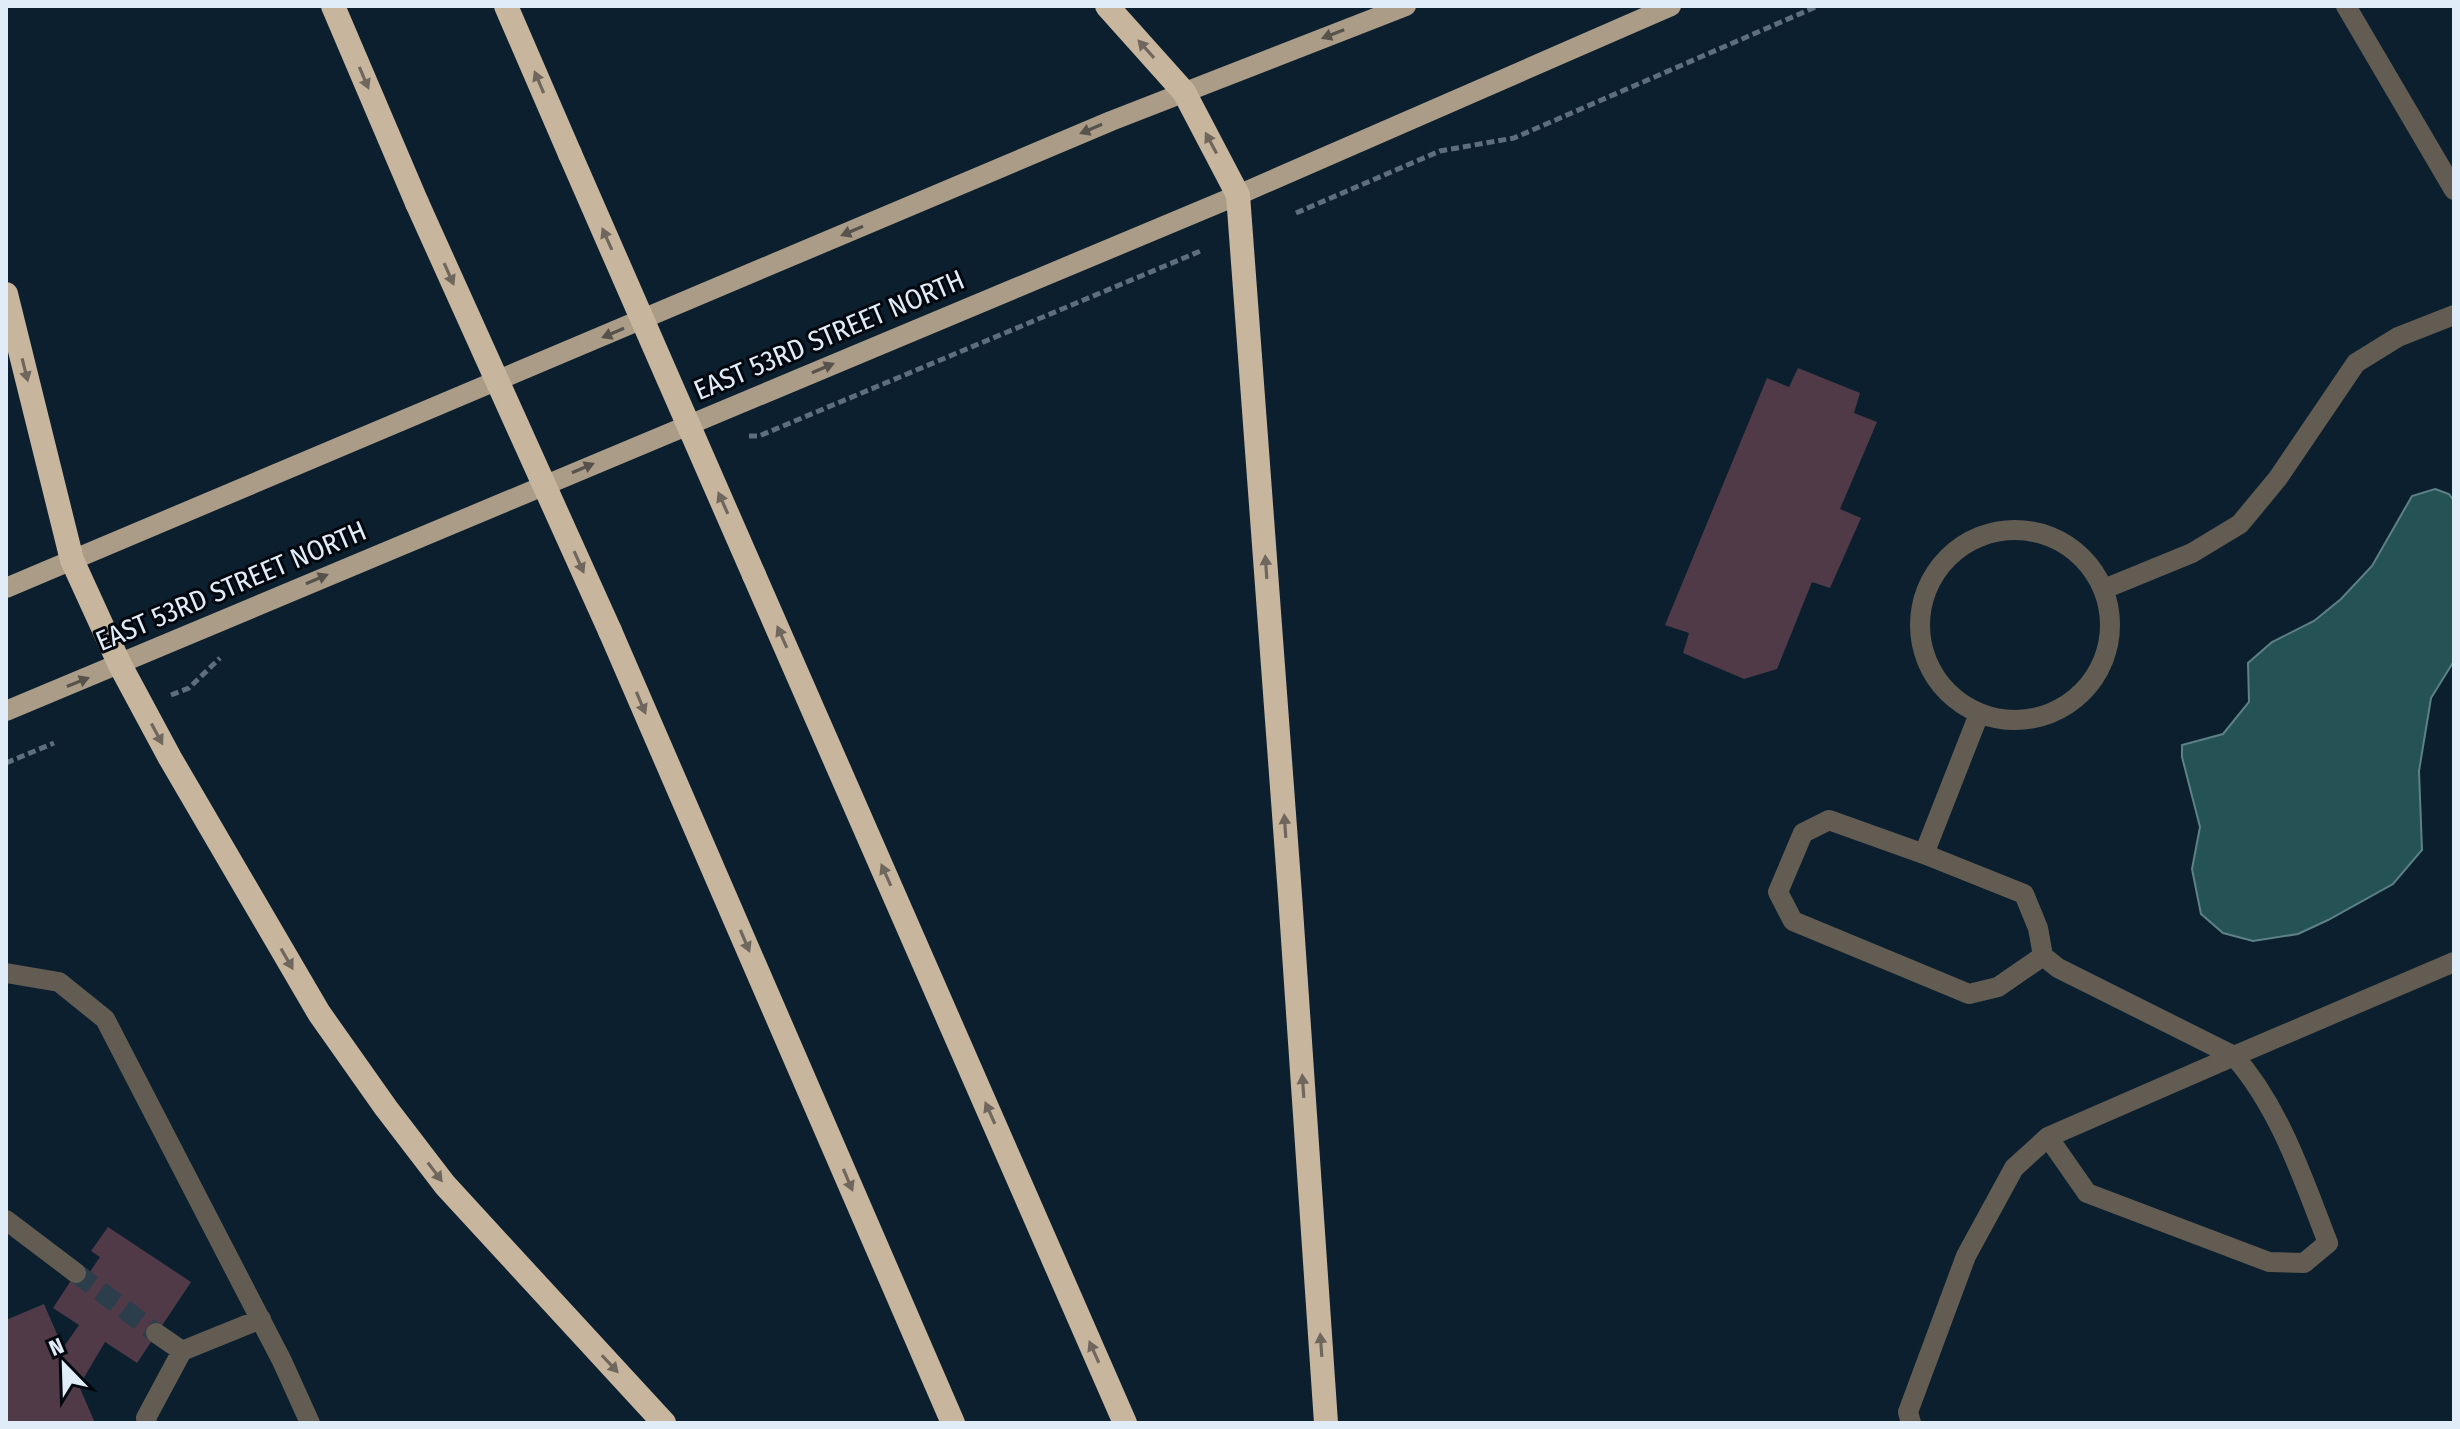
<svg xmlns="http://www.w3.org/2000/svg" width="2460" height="1429" font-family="'Fira Sans Condensed',sans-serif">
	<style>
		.water { fill: #255355; stroke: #5d8186; stroke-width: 2 }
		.building { fill: #513a47 }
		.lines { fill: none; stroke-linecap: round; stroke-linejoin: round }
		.minor-tunnel { stroke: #2c3e4c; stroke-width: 20; stroke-dasharray: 20 10; stroke-linecap: butt }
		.path { stroke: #5e6e7c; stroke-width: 5; stroke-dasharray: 8 4; stroke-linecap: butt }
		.minor { stroke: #635c52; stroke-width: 20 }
		.major { stroke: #ab9c88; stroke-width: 20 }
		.highway { stroke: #c8b59d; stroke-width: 24 }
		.highway-bridge { stroke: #c8b59d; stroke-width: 24 }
		.oneway { fill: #57524c }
		.oneway2 { fill: #6f675d }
		.labels { text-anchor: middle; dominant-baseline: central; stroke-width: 6; stroke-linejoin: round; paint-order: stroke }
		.street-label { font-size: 28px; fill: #e0ecf7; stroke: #03080f }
	</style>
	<rect width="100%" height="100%" fill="#0c1f2e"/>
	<!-- water -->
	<path class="water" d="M2435,489L2449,494L2454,501V661L2431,698L2419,771L2422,850L2393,884L2328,920L2298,934L2253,941L2223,933L2201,914L2192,869L2200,827L2182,757V745L2223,734L2249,702L2248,663L2272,642L2314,621L2341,599L2372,566L2412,496Z"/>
	<!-- building -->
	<path class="building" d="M1798,368L1860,393L1854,413L1877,422L1840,509L1861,518L1830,588L1812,582L1777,669L1744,679L1683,653L1689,633L1665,625L1767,378L1789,387Z
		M108,1227L191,1282L137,1363L105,1342L79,1386L95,1423H6V1320L44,1304L63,1348L79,1325L53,1308L76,1273L85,1279L100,1257L91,1251Z"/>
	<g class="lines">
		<!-- minor-tunnel -->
		<path class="minor-tunnel" d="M76,1273L156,1333"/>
		<!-- path -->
		<path class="path" d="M1296,213L1440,151L1514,138L1818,6
			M749,436H759L1203,250
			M171,695L189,688L220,658
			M6,763L54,743"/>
		<!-- minor -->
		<path class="minor" d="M2346,6L2454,190
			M1920 625a95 95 0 1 1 190 0a95 95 0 1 1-190 0Z
			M2104,589L2192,553L2240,524L2278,478L2356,363L2398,337L2454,315
			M1979,714L1924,854L2024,894L2038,928L2043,956L2058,968L2234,1056L2454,962
			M1924,854L1829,820L1803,833L1778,892L1793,921L1969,994L1998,987L2043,956
			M6,973L59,982L105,1019L282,1361L310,1423
			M6,1220L76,1273
			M156,1333L182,1351
			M147,1423L146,1418L182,1351L261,1319
			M1911,1423L1908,1412L1966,1256L2014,1168L2048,1137L2234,1056C2280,1108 2303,1179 2328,1243L2304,1263L2269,1262L2087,1193L2048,1137"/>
		<!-- major -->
		<path class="major" d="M6,588L1111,121L1406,6
			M6,711L1238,195L1671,6"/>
		<!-- highway -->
		<path class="highway" d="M333,6L417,203
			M506,6L570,154
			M1107,6L1184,92L1238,195L1290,895L1326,1423
			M6,294L72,560L120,665L170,758L319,1013L386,1108L445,1185L664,1423
			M754,575L1125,1423
			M610,631L953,1423"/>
		<!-- highway-bridge -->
		<path class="highway-bridge" d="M570,154L754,575
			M417,203L610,631"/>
	</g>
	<!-- one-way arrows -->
	<defs><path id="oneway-solid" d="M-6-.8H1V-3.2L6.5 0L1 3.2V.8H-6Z" transform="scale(2)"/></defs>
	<g class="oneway">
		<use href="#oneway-solid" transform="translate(1333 34) rotate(159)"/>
		<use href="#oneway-solid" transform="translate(1091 129) rotate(157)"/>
		<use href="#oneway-solid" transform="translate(852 231) rotate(157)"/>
		<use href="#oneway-solid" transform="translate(613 333) rotate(157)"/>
		<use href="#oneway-solid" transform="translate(823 368) rotate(-23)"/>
		<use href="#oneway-solid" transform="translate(583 468) rotate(-23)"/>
		<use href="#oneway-solid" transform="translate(317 579) rotate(-23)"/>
		<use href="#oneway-solid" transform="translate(78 682) rotate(-22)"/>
	</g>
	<g class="oneway2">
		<use href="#oneway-solid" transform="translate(1146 49) rotate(-132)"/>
		<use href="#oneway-solid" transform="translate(364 78) rotate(67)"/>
		<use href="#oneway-solid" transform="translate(539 82) rotate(-113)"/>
		<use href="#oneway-solid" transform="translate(1211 143) rotate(-118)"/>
		<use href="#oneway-solid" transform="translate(607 239) rotate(-114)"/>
		<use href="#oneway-solid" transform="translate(449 274) rotate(66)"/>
		<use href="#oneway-solid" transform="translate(25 370) rotate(76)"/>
		<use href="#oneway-solid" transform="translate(723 503) rotate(-114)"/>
		<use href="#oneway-solid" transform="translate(579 562) rotate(66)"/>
		<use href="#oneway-solid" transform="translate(1266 567) rotate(-94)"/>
		<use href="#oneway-solid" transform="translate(782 637) rotate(-114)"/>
		<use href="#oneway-solid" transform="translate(641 703) rotate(67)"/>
		<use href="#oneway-solid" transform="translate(157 734) rotate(62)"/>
		<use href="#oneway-solid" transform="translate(1285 826) rotate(-94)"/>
		<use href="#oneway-solid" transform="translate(886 875) rotate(-114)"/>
		<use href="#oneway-solid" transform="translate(745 941) rotate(67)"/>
		<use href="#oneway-solid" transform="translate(287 959) rotate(60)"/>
		<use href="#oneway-solid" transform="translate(1303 1086) rotate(-94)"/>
		<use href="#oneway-solid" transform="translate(990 1113) rotate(-114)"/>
		<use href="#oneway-solid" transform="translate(435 1172) rotate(53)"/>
		<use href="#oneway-solid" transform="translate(848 1180) rotate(67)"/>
		<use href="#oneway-solid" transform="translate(1321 1345) rotate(-94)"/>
		<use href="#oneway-solid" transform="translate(1094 1352) rotate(-114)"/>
		<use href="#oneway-solid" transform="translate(610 1364) rotate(47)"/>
	</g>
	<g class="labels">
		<!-- street labels -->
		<g class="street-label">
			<text transform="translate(829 335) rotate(-23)">EAST 53RD STREET NORTH</text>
			<text transform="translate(231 586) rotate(-23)">EAST 53RD STREET NORTH</text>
		</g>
	</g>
	<!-- border -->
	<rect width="2460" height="1429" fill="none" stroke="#e0ecf7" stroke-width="16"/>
	<!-- north arrow -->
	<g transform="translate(64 1365) rotate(337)" stroke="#03080f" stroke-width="6" paint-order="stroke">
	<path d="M0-6L14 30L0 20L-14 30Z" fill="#e0ecf7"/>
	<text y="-12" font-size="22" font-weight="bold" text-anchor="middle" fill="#e0ecf7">N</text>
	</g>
</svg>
